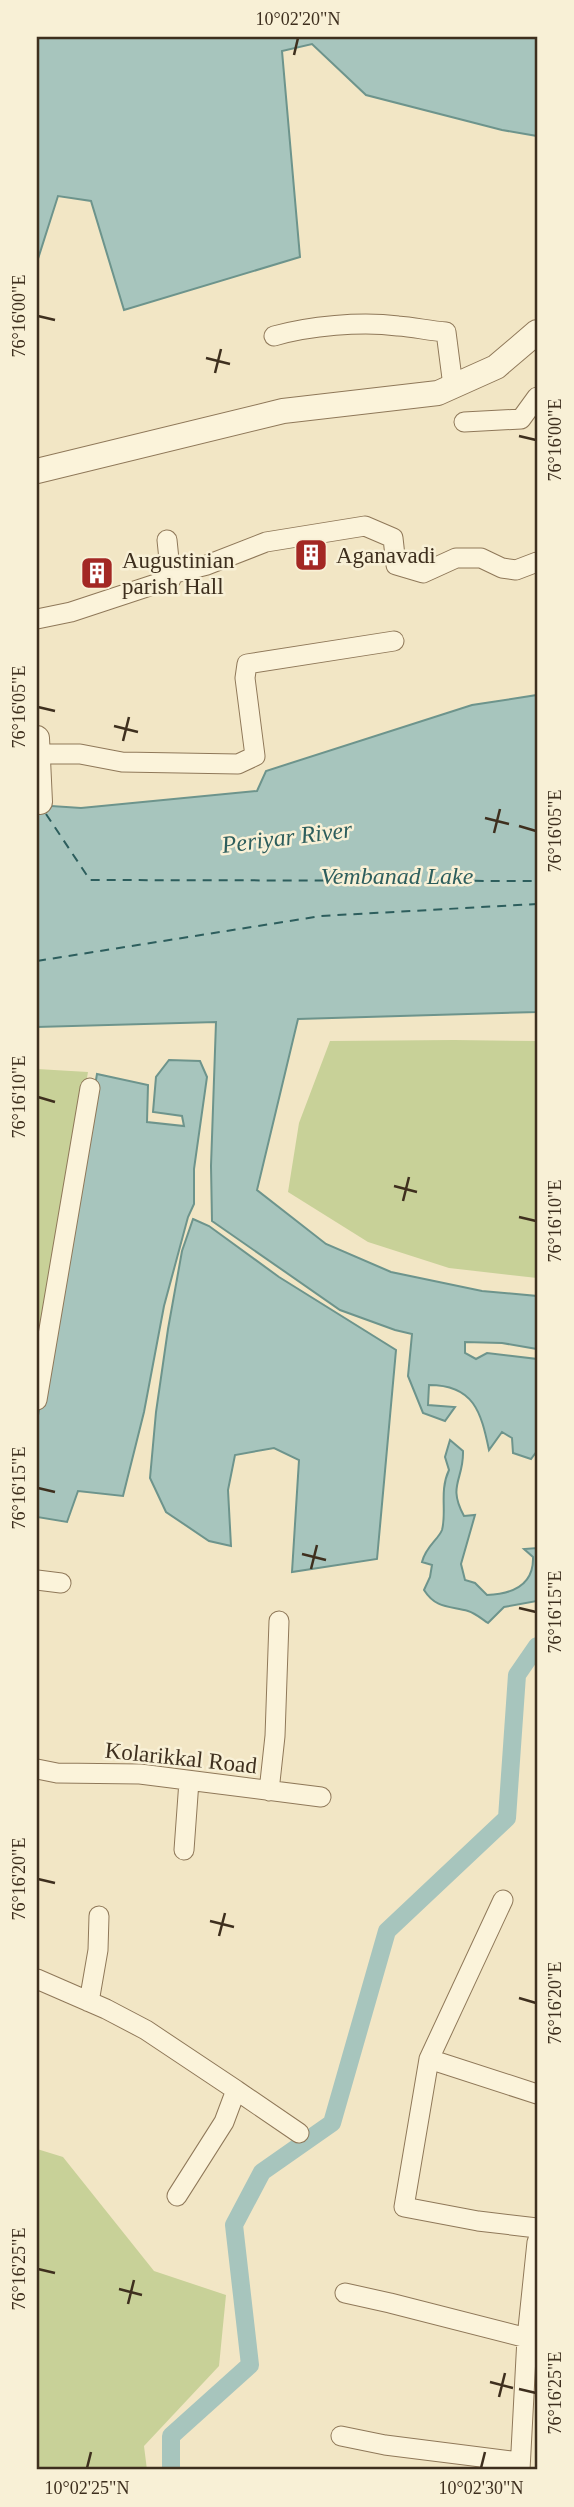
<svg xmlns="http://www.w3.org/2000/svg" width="574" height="2507" font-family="Georgia,serif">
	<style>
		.green { fill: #c8d198 }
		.water { fill: #a7c5bd; stroke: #6d948c; stroke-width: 2 }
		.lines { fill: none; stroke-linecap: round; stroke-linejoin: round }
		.canal { stroke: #a7c5bd; stroke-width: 18 }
		.ferry { stroke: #2d5e5d; stroke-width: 2; stroke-dasharray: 9 7; stroke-linecap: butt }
		.minor-casing { stroke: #8f7859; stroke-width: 21 }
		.tertiary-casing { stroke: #8f7859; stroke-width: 26 }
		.minor { stroke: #fbf3da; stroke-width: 19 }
		.tertiary { stroke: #fbf3da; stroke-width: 24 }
		.ticks { fill: none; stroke: #3e2f1e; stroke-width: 2.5 }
		.labels { text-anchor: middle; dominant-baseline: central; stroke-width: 5; stroke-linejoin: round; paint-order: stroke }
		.poi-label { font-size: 23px; fill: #3e2f1e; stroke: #f8f0d6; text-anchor: start }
		.street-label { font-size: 23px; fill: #3e2f1e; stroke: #f8f0d6 }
		.water-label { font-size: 24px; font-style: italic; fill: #2d5e5d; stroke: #f8f0d6 }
		.neatline { fill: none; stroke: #3e2f1e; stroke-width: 2.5 }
		.ticks-label { font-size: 18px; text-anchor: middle; fill: #3e2f1e }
	</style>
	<rect width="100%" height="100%" fill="#f2e6c5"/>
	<!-- green -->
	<path class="green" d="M454,1040L537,1041V1278L449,1268L368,1242L288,1192L299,1123L330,1041Z
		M37,1069L88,1072L59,1230L37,1367Z
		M37,2149L63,2157L154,2271L226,2295L219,2366L144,2446L147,2470H37Z"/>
	<!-- water -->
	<path class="water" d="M37,37H537V136L502,130L366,95L312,44L282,51L300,257L124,310L91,201L58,196L37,262Z
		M537,695V1012L298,1019L257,1190L326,1244L391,1272L482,1291L537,1296V1349L502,1343L465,1342V1353L476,1359L487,1353L537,1359V1451L531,1459L513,1453L512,1438L502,1432L489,1450C481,1412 474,1385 429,1385L428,1405L455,1407L445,1421L423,1413L408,1376L412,1334L395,1330L340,1310L212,1221L211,1166L216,1022L37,1027V805L81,808L257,791L266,771L472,705Z
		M169,1060L200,1061L207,1077L194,1169V1204L188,1217L164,1306L144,1412L123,1496L78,1491L67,1522L37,1517V1421L97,1074L148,1085L147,1122L184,1126L182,1116L153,1112L156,1077Z
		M193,1219L209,1226L279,1277L396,1350L377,1559L292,1572L299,1460L274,1448L235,1455L228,1490L231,1546L209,1541L166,1512L150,1478L156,1412L168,1329L182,1251Z
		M450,1440L463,1451C464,1480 447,1485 464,1516L475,1515L461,1564L465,1580L475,1583L487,1595C512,1594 534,1586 533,1557L524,1549L537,1548V1601L504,1607L488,1623C482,1619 475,1613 468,1611C450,1606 436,1609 424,1590L430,1577L432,1565L422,1562C426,1546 438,1540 442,1530C447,1511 439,1491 449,1470L445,1457Z"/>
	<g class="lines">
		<!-- canal -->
		<path class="canal" d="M171,2470V2436L250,2365L234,2225L262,2172L332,2123L387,1931L507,1818L517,1675L537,1646"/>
		<!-- ferry -->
		<path class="ferry" d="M46,814L90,880L537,881
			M37,961L321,916L537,904"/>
		<defs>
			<path id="minor" d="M274,336C309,326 361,321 398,326C414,327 430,331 446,332L453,386
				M464,422L521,419L537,397
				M171,574L207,565L266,542L365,526L393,538L396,565L423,573L456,558H481L502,568L516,570L537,562
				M37,619L71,612L171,579L167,540
				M37,754H80L122,762L238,764L255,756L245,678L247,664L394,641
				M37,1400L90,1088
				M37,1580L61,1583
				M37,1769L57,1773L140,1774L321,1797
				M269,1791L275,1736L279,1621
				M184,1850L189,1781
				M503,1900L429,2059L404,2207L478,2221L537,2228
				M37,1979L106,2009L146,2030L236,2090L224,2122L177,2196
				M89,2002L98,1950L99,1916
				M429,2059L537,2094
				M236,2090L299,2133
				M345,2293L390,2303L527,2338
				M341,2436L385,2445L520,2462
				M520,2470L527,2338L537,2242"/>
			<path id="tertiary" d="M37,471L283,411L438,393L496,367L537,332
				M37,738L40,802"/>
		</defs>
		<!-- minor casing -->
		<use href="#minor" class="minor-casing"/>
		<!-- tertiary casing -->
		<use href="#tertiary" class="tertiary-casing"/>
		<!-- minor -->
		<use href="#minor" class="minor"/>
		<!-- tertiary -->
		<use href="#tertiary" class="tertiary"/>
	</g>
	<!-- ticks -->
	<path class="ticks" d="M294,55L298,38M38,316L55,320M206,358L230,364M215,373L221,349M519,436L536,440M38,707L55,711M114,726L138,732M123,741L129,717M485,818L509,824M519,826L536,831M494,833L500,809M38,1097L55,1102M394,1186L417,1192M403,1201L409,1177M519,1217L536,1221M38,1488L55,1492M302,1554L326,1560M311,1569L317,1545M519,1608L536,1612M38,1879L55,1883M210,1921L234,1927M219,1936L225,1913M519,1998L536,2003M38,2269L55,2273M119,2289L142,2295M128,2304L134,2280M490,2382L513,2388M519,2389L536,2393M499,2397L505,2373M87,2468L91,2452M481,2468L485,2452"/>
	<!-- icons -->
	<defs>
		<symbol id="building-square" viewBox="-11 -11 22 22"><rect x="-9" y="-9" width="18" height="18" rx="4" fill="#a32824" stroke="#f8f0d6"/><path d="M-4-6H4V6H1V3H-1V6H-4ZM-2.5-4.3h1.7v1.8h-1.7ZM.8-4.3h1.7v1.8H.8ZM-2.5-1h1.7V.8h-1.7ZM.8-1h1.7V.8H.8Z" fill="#fff"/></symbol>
	</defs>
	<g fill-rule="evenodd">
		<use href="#building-square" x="292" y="536" width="38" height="38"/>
		<use href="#building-square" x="78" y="554" width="38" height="38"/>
	</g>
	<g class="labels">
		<!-- poi labels -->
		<g class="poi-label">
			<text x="336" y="555">Aganavadi</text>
			<text x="122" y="560">Augustinian<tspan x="122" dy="26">parish Hall</tspan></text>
		</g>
		<!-- street labels -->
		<g class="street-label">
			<text transform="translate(181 1758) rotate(6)">Kolarikkal Road</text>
		</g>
		<!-- water labels -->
		<g class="water-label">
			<text transform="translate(287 837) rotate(-7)">Periyar River</text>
			<text x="397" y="876">Vembanad Lake</text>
		</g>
	</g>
	<!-- border -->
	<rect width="574" height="2507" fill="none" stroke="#f8f0d6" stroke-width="77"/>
	<rect x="38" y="38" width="498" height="2430" class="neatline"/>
	<g class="ticks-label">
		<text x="298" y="25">10°02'20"N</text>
		<text transform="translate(19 316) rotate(-90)" y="6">76°16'00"E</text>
		<text transform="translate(555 440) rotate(-90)" y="6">76°16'00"E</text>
		<text transform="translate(19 707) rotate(-90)" y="6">76°16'05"E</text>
		<text transform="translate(555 831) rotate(-90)" y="6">76°16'05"E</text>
		<text transform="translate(19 1097) rotate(-90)" y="6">76°16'10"E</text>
		<text transform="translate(555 1221) rotate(-90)" y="6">76°16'10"E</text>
		<text transform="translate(19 1488) rotate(-90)" y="6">76°16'15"E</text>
		<text transform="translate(555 1612) rotate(-90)" y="6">76°16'15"E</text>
		<text transform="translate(19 1879) rotate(-90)" y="6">76°16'20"E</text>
		<text transform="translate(555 2003) rotate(-90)" y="6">76°16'20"E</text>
		<text transform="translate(19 2269) rotate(-90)" y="6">76°16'25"E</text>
		<text transform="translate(555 2393) rotate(-90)" y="6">76°16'25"E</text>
		<text x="87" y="2494">10°02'25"N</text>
		<text x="481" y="2494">10°02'30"N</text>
	</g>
</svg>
